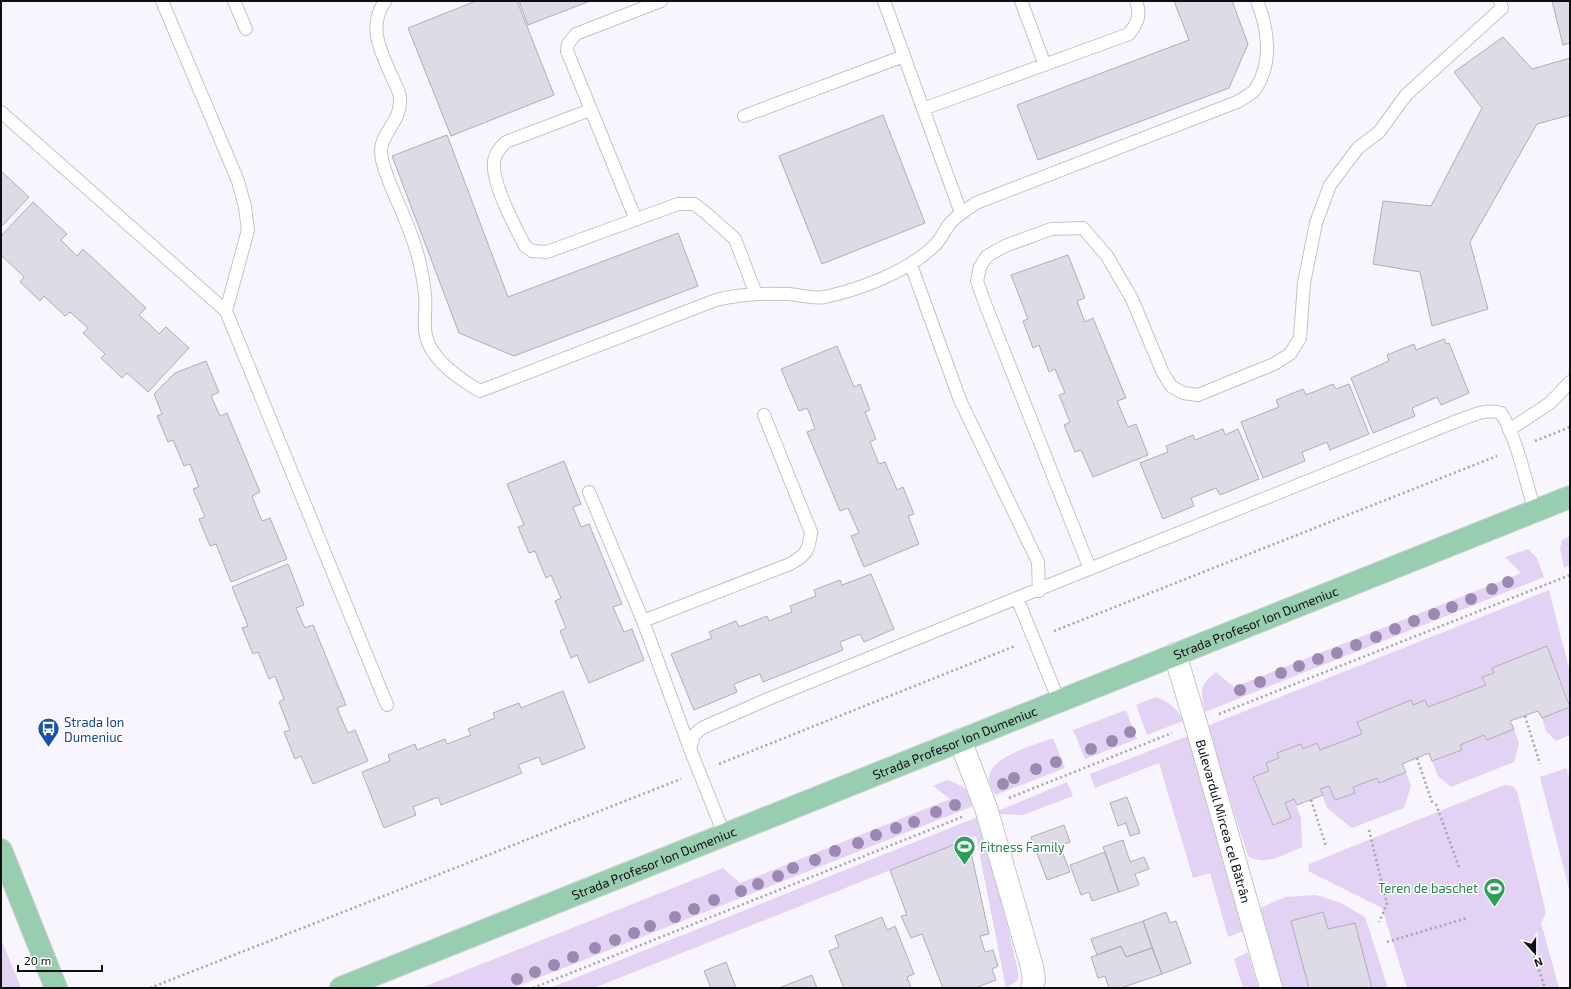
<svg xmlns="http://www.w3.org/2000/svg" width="1571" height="989" font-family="'Exo 2',sans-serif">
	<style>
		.green { fill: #e2d3f4 }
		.building { fill: #dfdbe6; stroke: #b1acb7 }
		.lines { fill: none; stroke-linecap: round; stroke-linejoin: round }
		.service-casing { stroke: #c6c1cc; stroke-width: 14 }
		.minor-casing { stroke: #c6c1cc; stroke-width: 24 }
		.primary-casing { stroke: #d4d4d4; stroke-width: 24 }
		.path { stroke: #a6a3a9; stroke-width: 2.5; stroke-dasharray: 2 3; stroke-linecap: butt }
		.service { stroke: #fff; stroke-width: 12 }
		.minor { stroke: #fff; stroke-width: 22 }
		.primary { stroke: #99cdb0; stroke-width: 22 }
		.tree { fill: #9c89af }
		.labels { text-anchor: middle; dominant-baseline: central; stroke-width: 3; stroke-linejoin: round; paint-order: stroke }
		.street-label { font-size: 13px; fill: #0f0e11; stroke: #fff }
		.transit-label { font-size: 13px; fill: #164399; stroke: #fff; text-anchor: start }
		.leisure-label { font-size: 13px; fill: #27864d; stroke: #fff; text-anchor: start }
	</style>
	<rect width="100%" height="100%" fill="#f9f5fe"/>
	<!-- green -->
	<path class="green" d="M1570,536V566L1564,568L1560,549L1562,540Z
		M1528,549L1537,558L1544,577L1205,712C1201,691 1198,686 1216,672L1234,687L1521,573L1505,557Z
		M1549,590L1570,672V704L1547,646L1492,668L1494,673L1483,677L1486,685L1428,707L1425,700L1413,705L1411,701L1357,721L1362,734L1320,750L1317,743L1303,749L1301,744L1277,753L1279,758L1269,771L1253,777L1273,825L1290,818L1285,803L1294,799L1301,818L1302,847C1284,854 1266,867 1248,856L1207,726Z
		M1156,697C1168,702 1178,708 1183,721L1147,735L1136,705Z
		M1570,707V735L1556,741L1546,731L1542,718Z
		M1126,710L1137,739L1085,759L1073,730Z
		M1514,729L1519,743L1514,762L1451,787L1438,776L1432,761L1462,750L1460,745L1484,735L1487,740Z
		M1188,736L1244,931L1228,937L1210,873L1193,878L1159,763L1095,788L1090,774Z
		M1053,738L1065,768L995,795C993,790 988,782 989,777C991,756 1035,745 1053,738Z
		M1567,768L1568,775L1570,774L1569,889L1540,777Z
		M1406,772L1411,786L1404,808L1352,828L1327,808L1320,789L1329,786L1335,800L1355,793L1353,787L1377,778Z
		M947,780C964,786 968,789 976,805L513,988H421L723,868L740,883L950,799L933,786Z
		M1067,782L1073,796L1023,815L1000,814L998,811Z
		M1504,785L1512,786L1517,791L1546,913L1541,923L1559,988H1407L1382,908L1308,871L1309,864Z
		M980,816L986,832L1019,976L1017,981L1006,988L976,836L594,988H550Z
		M1316,895L1339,902L1365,917L1388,988H1372L1355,923L1328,929L1323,912L1291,921L1309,988H1278L1255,910L1285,897Z
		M1,939L21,988H1Z
		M1248,952L1258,988H1243L1234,959Z"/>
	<!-- building -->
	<path class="building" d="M476,1H517L554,95L451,136L408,28Z
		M519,1H590L528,25Z
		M1174,1H1232L1248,44L1229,88L1038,160L1017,105L1189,40Z
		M1552,1H1570V43L1563,45Z
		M1503,37L1532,69L1570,58V115L1537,124L1470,242L1488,309L1432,326L1420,272L1373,264L1383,201L1431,206L1482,108L1454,72Z
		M883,115L925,223L822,264L779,156Z
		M447,135L508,297L678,233L698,286L514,356L459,333L392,156Z
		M1,171L29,197L1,227Z
		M33,202L67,234L61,240L77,256L83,249L146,308L139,315L150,325L159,334L166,327L189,348L148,392L127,373L122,378L101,358L105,354L83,333L88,328L70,312L65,316L44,296L40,301L20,282L24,277L1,255V236Z
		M1068,255L1085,298L1077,301L1085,322L1093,318L1126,398L1117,401L1128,427L1136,424L1148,455L1093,477L1081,450L1075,452L1064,425L1070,422L1059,395L1065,393L1055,369L1049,372L1039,345L1033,348L1023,321L1028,319L1011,275Z
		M1444,339L1446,344L1449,343L1469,393L1441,405L1437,397L1412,408L1415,416L1373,433L1351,378L1389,361L1387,355L1414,344L1416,350Z
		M837,346L854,387L860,384L870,410L865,412L876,439L870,442L879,464L885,462L897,490L903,487L914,514L908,516L919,544L864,567L851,536L859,533L848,508L840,511L807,432L815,429L811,417L807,408L799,411L781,369Z
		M206,361L219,392L211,396L220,416L227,413L260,492L252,496L257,509L262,521L270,518L287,559L231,582L216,544L210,546L199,519L205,517L193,489L199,487L190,464L184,466L173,440L168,442L157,416L162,414L154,394L175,373Z
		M1333,384L1336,389L1349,384L1369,434L1330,450L1327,442L1315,447L1302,452L1305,461L1263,478L1241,422L1279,407L1276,400L1303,389L1306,395Z
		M1223,429L1225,435L1238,429L1259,479L1220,495L1216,488L1191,498L1194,506L1163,519L1140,463L1168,452L1166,446L1193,435L1195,440Z
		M564,461L581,504L573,507L581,527L589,524L622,604L613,607L624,632L632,629L644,660L589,683L577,655L571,658L560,631L566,628L555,601L561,598L551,575L546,578L535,551L529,553L518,527L524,525L507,484Z
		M288,564L304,605L296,608L305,628L313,625L346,705L337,708L343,722L348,733L355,730L368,761L313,784L301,756L295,759L284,732L290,730L279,702L284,699L275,676L269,679L258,652L253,654L242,628L248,626L232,587Z
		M871,574L894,629L864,642L860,634L840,642L843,650L763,682L760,674L734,684L737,692L694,710L671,654L712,638L709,632L736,621L739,627L767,616L769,621L792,612L790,606L816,596L814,590L840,580L842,585Z
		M1547,646L1570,707L1542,718L1538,711L1510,721L1514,729L1487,740L1484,735L1460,745L1462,750L1432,761L1429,753L1402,764L1406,772L1379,783L1377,778L1353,787L1355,793L1335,800L1329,786L1320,789L1323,795L1297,805L1294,799L1285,803L1291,818L1273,825L1253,777L1269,771L1266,763L1279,758L1277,753L1301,744L1303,749L1317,743L1320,750L1362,734L1357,722L1411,700L1413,705L1425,700L1428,707L1486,685L1482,677L1494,673L1492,668Z
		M563,691L585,748L542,765L539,757L518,765L522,773L441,805L438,797L413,807L416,815L384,828L362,772L390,761L388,755L415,744L417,750L445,739L447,744L471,735L468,729L495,718L493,713L519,703L521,708Z
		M1127,797L1140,833L1130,836L1126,823L1118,826L1110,803Z
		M1064,825L1070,842L1060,846L1070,872L1047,880L1031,837Z
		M968,839L989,934L980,936L985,952L993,950L998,966L992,969L996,980L975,988H943L922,934L911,938L901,916L907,915L890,870Z
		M1123,840L1130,862L1144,857L1149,869L1135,874L1139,885L1119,892L1103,847Z
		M1105,852L1119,892L1092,901L1089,892L1081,895L1070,865Z
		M1166,912L1170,923L1176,921L1191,963L1162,974L1143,921Z
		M1323,912L1328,929L1355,923L1372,988H1309L1291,921Z
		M882,917L887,930L895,926L914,974L907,977L911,988H844L829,951L839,947L835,936Z
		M1143,921L1152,948L1126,957L1121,946L1097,955L1091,939Z
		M1121,946L1126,957L1152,948L1162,974L1121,988H1109L1105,976L1098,978L1091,957Z
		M726,962L736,988H711L704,971Z
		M812,975L817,988H779Z"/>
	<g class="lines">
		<defs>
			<path id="service" d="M162,1L238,181L245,207L248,230L226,311
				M234,1L246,29
				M385,1C367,27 381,52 392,77C395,84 399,90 400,97C402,122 382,131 381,150C381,164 388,178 393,191C402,212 412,233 418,256C421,268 424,282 425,295C427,315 420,331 432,350C443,368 463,381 480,391L716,300C740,294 764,293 788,294C800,295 813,299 825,297C861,289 907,272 934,246C940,241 943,233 948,226C955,216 966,210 976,203L1237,102C1243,98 1253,94 1256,88C1273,62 1268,28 1257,1
				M884,1L961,213
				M1021,1L1045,65
				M923,109L1129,34C1138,22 1141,15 1136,1
				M590,110L506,142C500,148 494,154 494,163C492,184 515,227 525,246L532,251L547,252L678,204H694L706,213L735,239L756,294
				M1,112L226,311L387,705
				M744,116L904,56
				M636,220L567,51L568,44L576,34L661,1
				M911,265L960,400L1038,562L1039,591
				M1509,430L1550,403L1570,382
				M589,492L643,621L690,749
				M1090,569L984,301L977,281L980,267L987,256L1005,246L1051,229L1083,228L1107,256L1132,299L1162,371L1171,386L1183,393L1198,395L1274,364L1290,354L1300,338L1304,283L1316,223L1330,185L1358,148L1379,132L1406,95L1502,8L1500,1
				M1017,598L1059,701
				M643,621L790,564C806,555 809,551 811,532L764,415
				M724,834L690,749L694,735L702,728L768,699L1017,598L1457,421C1472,416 1485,408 1501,413C1518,440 1525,481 1535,511"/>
			<g id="minor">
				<path id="s1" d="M1175,654L1196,724L1271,988"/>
				<path d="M960,740L986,808L1032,967L1034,980L1032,988"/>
			</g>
			<g id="primary">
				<path d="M1,850L56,988"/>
				<path id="s2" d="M341,988L1570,497"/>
			</g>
		</defs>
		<!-- service casing -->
		<use href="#service" class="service-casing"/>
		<!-- minor casing -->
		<use href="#minor" class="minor-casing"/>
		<!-- primary casing -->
		<use href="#primary" class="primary-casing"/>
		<!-- path -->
		<path class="path" d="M1535,441L1570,427
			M1054,631L1497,456
			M1219,714L1570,575
			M1525,716L1540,764
			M1417,758L1433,805
			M719,764L1015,646
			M1009,798L1172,733
			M1311,800L1326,846
			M1436,804L1459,867
			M1369,830L1387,904L1379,922
			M1387,942L1467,918
			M1531,946L1545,988
			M150,988L681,779
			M533,988L962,817"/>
		<!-- service -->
		<use href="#service" class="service"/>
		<!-- minor -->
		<use href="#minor" class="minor"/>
		<!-- primary -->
		<use href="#primary" class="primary"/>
	</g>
	<!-- trees -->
	<g class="tree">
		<circle cx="1508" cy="582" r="6"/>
		<circle cx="1492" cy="589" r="6"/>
		<circle cx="1471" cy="599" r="6"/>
		<circle cx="1452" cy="607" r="6"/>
		<circle cx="1434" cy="614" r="6"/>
		<circle cx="1414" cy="621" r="6"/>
		<circle cx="1395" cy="629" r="6"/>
		<circle cx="1376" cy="637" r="6"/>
		<circle cx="1356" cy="645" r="6"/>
		<circle cx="1337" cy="653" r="6"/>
		<circle cx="1318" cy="659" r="6"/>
		<circle cx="1299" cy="666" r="6"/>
		<circle cx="1281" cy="673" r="6"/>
		<circle cx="1260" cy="682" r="6"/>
		<circle cx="1240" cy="690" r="6"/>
		<circle cx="1130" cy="732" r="6"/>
		<circle cx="1112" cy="741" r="6"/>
		<circle cx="1091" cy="749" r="6"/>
		<circle cx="1056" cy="762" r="6"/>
		<circle cx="1036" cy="769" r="6"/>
		<circle cx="1014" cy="778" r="6"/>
		<circle cx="1003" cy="784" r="6"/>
		<circle cx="955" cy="805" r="6"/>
		<circle cx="936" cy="812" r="6"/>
		<circle cx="914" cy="822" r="6"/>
		<circle cx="896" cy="828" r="6"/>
		<circle cx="876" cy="835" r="6"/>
		<circle cx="858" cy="843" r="6"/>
		<circle cx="835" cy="851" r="6"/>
		<circle cx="815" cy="860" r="6"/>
		<circle cx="793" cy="868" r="6"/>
		<circle cx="778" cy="876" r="6"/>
		<circle cx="758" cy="884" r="6"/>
		<circle cx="741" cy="891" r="6"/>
		<circle cx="714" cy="900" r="6"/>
		<circle cx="694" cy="909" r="6"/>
		<circle cx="675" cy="917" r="6"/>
		<circle cx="650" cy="926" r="6"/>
		<circle cx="634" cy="933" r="6"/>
		<circle cx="615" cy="940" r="6"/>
		<circle cx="595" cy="948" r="6"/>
		<circle cx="573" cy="957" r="6"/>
		<circle cx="554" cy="965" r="6"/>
		<circle cx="535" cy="972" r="6"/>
		<circle cx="517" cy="979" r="6"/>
	</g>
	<!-- icons -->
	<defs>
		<symbol id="bus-pin" viewBox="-11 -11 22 30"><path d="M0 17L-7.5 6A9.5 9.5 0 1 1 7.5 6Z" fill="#1a4fb4" stroke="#fff"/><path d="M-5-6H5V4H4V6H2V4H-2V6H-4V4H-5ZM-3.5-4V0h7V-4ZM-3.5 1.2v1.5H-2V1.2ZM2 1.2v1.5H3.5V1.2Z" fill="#fff"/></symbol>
		<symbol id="stadium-pin" viewBox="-11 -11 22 30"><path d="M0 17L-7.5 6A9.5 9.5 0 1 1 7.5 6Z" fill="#2e9e5b" stroke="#fff"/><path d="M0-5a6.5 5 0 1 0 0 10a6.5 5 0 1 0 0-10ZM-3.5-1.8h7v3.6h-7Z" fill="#fff"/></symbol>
	</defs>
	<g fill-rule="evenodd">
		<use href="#bus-pin" x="36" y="716" width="25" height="34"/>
		<use href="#stadium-pin" x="952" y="834" width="25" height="34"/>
		<use href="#stadium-pin" x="1482" y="876" width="25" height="34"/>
	</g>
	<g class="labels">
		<!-- street labels -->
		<g class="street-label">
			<text stroke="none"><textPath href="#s2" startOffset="985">Strada Profesor Ion Dumeniuc</textPath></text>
			<text stroke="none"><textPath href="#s2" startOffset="661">Strada Profesor Ion Dumeniuc</textPath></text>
			<text stroke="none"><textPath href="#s1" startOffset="174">Bulevardul Mircea cel Bătrân</textPath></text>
			<text stroke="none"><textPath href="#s2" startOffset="337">Strada Profesor Ion Dumeniuc</textPath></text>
		</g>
		<!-- transit labels -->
		<g class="transit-label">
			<text x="64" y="722">Strada Ion<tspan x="64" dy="15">Dumeniuc</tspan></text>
		</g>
		<!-- leisure labels -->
		<g class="leisure-label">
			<text x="980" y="847">Fitness Family</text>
			<text x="1478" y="888" text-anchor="end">Teren de baschet</text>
		</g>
	</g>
	<!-- border -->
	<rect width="1571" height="989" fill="none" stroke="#0f0e11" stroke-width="4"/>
	<!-- north arrow -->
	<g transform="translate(1535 953) rotate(159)" stroke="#ffffff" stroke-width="3" paint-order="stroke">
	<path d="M0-3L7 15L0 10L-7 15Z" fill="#0f0e11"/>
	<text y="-6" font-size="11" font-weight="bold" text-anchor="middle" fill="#0f0e11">N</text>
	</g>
	<!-- scale -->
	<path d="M18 965v6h84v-6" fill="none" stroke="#0f0e11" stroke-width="2"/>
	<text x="24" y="965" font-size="12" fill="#0f0e11" stroke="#ffffff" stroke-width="3" paint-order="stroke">20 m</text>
</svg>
